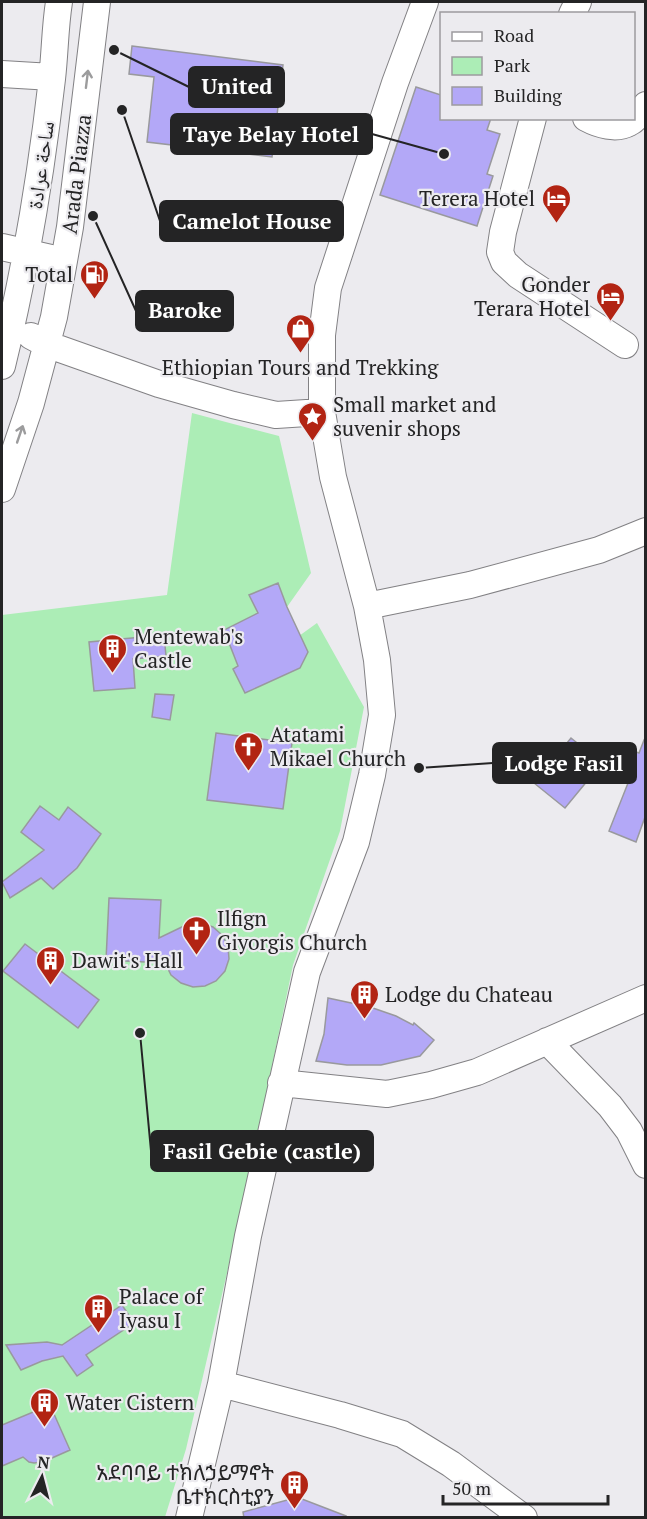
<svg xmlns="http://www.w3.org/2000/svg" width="647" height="1519" font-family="'PT Serif','Noto Naskh Arabic','Noto Sans Ethiopic',serif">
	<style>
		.green { fill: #acedb6 }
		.building { fill: #b3a8f7; stroke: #99999d; stroke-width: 1.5 }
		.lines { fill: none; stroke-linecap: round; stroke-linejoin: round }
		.minor-casing { stroke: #828184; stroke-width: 28 }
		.minor { stroke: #fff; stroke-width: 26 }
		.oneway { stroke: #9c9c9d }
		.labels { text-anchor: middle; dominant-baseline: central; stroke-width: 4.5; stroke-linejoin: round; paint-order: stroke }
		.street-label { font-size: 21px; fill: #242425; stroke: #ecebef }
		.poi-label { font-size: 21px; fill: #242425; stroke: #ecebef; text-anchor: start }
		.leader { fill: none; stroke: #242425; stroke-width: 2 }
		.callout-dot { fill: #242425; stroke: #ecebef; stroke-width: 2 }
		.callout { fill: #242425; stroke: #242425; stroke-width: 2 }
		.callout-label { font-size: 22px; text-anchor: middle; font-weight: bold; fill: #fff }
	</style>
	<rect width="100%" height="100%" fill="#ecebef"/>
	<!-- green -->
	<path class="green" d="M192,413L279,436L311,573L287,607L299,636L317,623L364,707L340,831L293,965L265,1100L227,1273L186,1449L165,1517H2V615L167,595Z"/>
	<!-- building -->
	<path class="building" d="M132,46L283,65L272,157L147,142L154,77L129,74Z
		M416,87L441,95V118H491L487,130L500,134L487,174L493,176L477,226L380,195Z
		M278,583L287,607L308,652L300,668L245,693L233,669L238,666L224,630L258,613L249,595Z
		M164,635L166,656L133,659L135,688L94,691L89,642Z
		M155,694L174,695L170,720L152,717Z
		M216,733L292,743L283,809L207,800Z
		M571,738L602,763L565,808L534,783Z
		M644,740L645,741V817L636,842L609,831L632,773L611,766L619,746L639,753Z
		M40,806L59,820L68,807L101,834L77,868L53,889L41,878L10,898L2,882L44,850L21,832Z
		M109,898L161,900L159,938L188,924L201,923L213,927L222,935L228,946L229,959L225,971L216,981L205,986L193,987L181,983L171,975L165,963L106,960Z
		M25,944L99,1000L78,1028L3,971Z
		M328,998L370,1007L396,1016L413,1025L414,1023L434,1040L420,1056L381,1065H347L316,1061L324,1034Z
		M122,1305L134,1323L86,1355L93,1365L77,1376L63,1356L42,1361L21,1370L6,1345L47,1342L62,1345Z
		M50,1405L70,1450L43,1462L34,1463L29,1462L23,1457L2,1466V1425Z
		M291,1499H302L346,1516L345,1518H244L243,1512Z"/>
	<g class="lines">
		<defs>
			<path id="minor" d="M572,14L578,2
				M2,74L52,77
				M533,118L503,232L500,252L504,262L518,275L625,345
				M586,118C599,125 616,130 629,123C636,120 641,111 646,105
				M2,247L64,261
				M31,336L46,344L159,384L233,405L276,415L322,412
				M2,366C25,272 41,175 52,79C55,53 55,27 59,2
				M2,489L31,403L54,317L70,227L97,2
				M367,606L470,585L599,550L646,531
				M547,1041L610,1106L629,1131L646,1165
				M281,1083L387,1094L431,1085L477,1072L646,998
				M221,1384L340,1415L402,1434L451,1464L524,1518
				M189,1518L221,1384L248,1236L307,972L356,842L372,775L382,715L377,660L367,606L333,477L322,412V335L328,288L395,83L425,2"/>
		</defs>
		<!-- minor casing -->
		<use href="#minor" class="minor-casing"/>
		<!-- minor -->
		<use href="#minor" class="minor"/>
	</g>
	<!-- one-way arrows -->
	<defs><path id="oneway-shaft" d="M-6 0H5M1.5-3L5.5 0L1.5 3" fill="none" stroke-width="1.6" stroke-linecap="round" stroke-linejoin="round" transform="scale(1.5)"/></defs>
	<g class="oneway">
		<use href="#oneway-shaft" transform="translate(87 79) rotate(-83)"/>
		<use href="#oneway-shaft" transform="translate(20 434) rotate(-71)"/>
	</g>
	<!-- icons -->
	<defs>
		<symbol id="hotel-pin" viewBox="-11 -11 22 30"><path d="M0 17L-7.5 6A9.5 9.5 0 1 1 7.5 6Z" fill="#b22413" stroke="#ecebef"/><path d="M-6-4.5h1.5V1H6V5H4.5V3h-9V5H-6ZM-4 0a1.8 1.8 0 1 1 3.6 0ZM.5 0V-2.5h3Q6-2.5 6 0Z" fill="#fff"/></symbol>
		<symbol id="fuel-pin" viewBox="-11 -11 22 30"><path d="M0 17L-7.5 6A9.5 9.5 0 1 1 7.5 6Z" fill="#b22413" stroke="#ecebef"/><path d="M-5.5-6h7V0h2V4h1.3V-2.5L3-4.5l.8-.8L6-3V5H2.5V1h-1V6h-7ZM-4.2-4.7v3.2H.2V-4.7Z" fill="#fff"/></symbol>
		<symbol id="shop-pin" viewBox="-11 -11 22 30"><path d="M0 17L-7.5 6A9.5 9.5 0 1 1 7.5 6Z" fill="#b22413" stroke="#ecebef"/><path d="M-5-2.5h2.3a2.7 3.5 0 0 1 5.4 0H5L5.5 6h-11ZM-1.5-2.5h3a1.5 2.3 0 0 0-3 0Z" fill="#fff"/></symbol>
		<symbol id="sight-pin" viewBox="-11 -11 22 30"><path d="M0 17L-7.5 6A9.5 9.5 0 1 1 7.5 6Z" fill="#b22413" stroke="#ecebef"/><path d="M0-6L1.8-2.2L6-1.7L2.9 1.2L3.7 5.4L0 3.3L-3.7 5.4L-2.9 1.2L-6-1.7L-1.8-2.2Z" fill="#fff"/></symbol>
		<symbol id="building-pin" viewBox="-11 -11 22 30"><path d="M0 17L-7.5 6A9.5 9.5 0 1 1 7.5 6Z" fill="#b22413" stroke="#ecebef"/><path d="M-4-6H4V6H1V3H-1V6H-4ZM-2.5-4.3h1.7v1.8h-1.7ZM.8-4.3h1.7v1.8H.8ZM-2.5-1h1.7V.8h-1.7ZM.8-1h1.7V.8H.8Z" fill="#fff"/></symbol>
		<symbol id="church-pin" viewBox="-11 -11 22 30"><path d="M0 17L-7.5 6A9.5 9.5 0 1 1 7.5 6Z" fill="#b22413" stroke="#ecebef"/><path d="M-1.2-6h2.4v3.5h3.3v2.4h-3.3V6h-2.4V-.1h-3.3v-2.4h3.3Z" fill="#fff"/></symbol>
	</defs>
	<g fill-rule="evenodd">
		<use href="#hotel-pin" x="540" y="182" width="33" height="45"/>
		<use href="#fuel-pin" x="78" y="258" width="33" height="45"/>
		<use href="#hotel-pin" x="594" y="280" width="33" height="45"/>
		<use href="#shop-pin" x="284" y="312" width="33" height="45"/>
		<use href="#sight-pin" x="296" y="400" width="33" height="45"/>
		<use href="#building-pin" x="96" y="632" width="33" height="45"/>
		<use href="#church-pin" x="232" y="730" width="33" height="45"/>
		<use href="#church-pin" x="180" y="914" width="33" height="45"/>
		<use href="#building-pin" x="34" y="944" width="33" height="45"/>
		<use href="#building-pin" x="348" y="978" width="33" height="45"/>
		<use href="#building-pin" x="82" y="1292" width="33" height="45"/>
		<use href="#building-pin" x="28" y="1386" width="33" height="45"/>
		<use href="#building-pin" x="278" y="1468" width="33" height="45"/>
	</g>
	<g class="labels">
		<!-- street labels -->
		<g class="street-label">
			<text transform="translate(40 165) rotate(-82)">ساحة عرادة</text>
			<text transform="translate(76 174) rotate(-83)">Arada Piazza</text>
		</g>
		<!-- poi labels -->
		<g class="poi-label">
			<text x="535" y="198" text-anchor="end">Terera Hotel</text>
			<text x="73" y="274" text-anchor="end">Total</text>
			<text x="590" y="284" text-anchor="end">Gonder<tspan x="590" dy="24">Terara Hotel</tspan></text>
			<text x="300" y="367" text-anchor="middle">Ethiopian Tours and Trekking</text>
			<text x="333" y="404">Small market and<tspan x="333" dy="24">suvenir shops</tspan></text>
			<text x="134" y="636">Mentewab's<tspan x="134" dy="24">Castle</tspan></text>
			<text x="270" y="734">Atatami<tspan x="270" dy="24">Mikael Church</tspan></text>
			<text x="217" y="918">Ilfign<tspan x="217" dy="24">Giyorgis Church</tspan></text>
			<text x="72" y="960">Dawit's Hall</text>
			<text x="385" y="994">Lodge du Chateau</text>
			<text x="119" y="1296">Palace of<tspan x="119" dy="24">Iyasu I</tspan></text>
			<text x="66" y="1402">Water Cistern</text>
			<text x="274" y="1472" text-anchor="end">አደባባይ ተክለኃይማኖት<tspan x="274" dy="24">ቤተክርስቲያን</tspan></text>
		</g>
	</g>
	<!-- callouts -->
	<path class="leader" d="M114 50L189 87M444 154L372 134M122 110L160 221M93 216L136 311M419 768L493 763M140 1033L151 1151"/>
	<g class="callout-dot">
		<circle cx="114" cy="50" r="6"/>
		<circle cx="444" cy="154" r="6"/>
		<circle cx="122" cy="110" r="6"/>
		<circle cx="93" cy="216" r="6"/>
		<circle cx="419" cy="768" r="6"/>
		<circle cx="140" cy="1033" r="6"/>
	</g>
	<g class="callout">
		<rect x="189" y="67" width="95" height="40" rx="6"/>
		<rect x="171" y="114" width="201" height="40" rx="6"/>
		<rect x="160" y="201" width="183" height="40" rx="6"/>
		<rect x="136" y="291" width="97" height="40" rx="6"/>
		<rect x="493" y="743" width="143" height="40" rx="6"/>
		<rect x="151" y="1131" width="222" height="40" rx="6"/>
	</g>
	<g class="callout-label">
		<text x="237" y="94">United</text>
		<text x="271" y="142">Taye Belay Hotel</text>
		<text x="252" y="229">Camelot House</text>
		<text x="185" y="318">Baroke</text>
		<text x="564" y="771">Lodge Fasil</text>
		<text x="262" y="1159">Fasil Gebie (castle)</text>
	</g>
	<!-- border -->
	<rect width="647" height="1519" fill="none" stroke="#242425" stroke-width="6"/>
	<!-- legend -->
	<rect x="440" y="12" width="195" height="108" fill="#ecebef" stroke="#9c9b9e" stroke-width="1.5"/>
	<rect x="452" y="32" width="30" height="9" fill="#ffffff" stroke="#9c9b9e" stroke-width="1.5"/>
	<text x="494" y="42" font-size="18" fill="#242425">Road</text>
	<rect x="452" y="57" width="30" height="18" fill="#acedb6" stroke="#9c9b9e" stroke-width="1.5"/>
	<text x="494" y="72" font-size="18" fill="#242425">Park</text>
	<rect x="452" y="87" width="30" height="18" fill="#b3a8f7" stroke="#9c9b9e" stroke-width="1.5"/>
	<text x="494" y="102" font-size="18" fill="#242425">Building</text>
	<!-- north arrow -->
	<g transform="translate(42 1477) rotate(6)" stroke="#ecebef" stroke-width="4.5" paint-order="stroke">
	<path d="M0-4.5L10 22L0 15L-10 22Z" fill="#242425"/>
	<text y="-9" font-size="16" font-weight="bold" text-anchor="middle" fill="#242425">N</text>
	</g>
	<!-- scale -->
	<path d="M443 1495v9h165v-9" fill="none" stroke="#242425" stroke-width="3"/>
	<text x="452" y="1495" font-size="18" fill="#242425" stroke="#ecebef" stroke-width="4.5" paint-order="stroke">50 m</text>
</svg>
